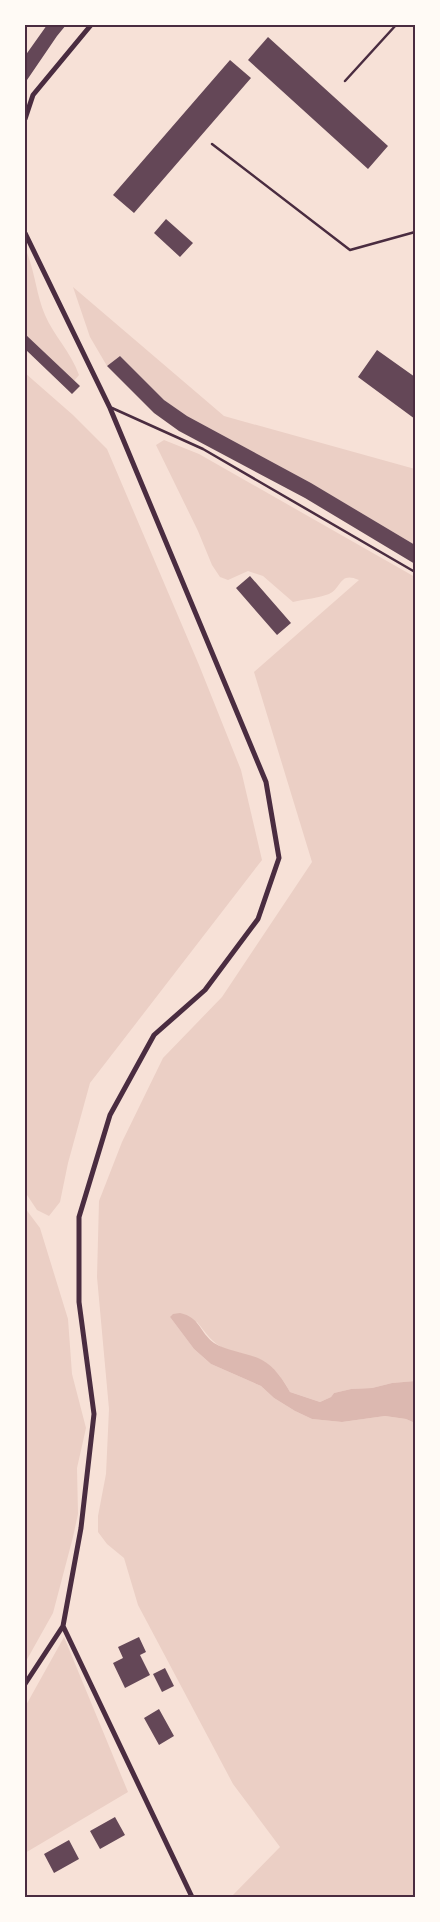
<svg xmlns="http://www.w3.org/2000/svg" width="440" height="1922" font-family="'Sofia Sans Condensed',sans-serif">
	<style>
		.green { fill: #ebcfc5 }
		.water { fill: #dcb8b0 }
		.building { fill: #644757 }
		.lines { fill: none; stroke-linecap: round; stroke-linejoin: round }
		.service { stroke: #4a2c40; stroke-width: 2.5 }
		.minor { stroke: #4a2c40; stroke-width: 5 }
		.neatline { fill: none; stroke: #4a2c40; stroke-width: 2 }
	</style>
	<rect width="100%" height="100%" fill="#f7e1d7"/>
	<!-- green -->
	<path class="green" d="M25,248C35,270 36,294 45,315C54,336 71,352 79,375L74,381L25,334Z
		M73,287L224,416L415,469V545L311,483L187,416L164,400L120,356L107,366L90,337Z
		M25,373L73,415L107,449L199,665L241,770L262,860L90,1083L68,1163L60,1202L49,1216L37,1210L25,1192Z
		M164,440L199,454L415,577V1381L392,1383L372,1388L351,1389L334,1393L331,1397L320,1402L290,1392C277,1368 266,1361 240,1353C235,1352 229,1351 225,1349C212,1343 206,1333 197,1322L170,1317L194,1349L211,1364L261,1386L274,1398L295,1411L312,1419L342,1422L385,1416L406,1419L415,1423V1897H231L280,1847L233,1784L138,1605L124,1558L107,1544L98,1532V1516L106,1474L109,1409L97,1277L99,1201L122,1142L163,1058L222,997L312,862L254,672L359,580C339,571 342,588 329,594C319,598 305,599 293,602L263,576L248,571L228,580L220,577L212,565L198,531L156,445Z
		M25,1208L40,1228L68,1319L72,1374L86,1428L77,1468L78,1514L73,1537L53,1613L25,1663Z
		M64,1637L128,1792L25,1853V1707Z"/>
	<!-- water -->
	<path class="water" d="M180,1313C200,1317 200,1333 214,1343C229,1352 246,1352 262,1360C274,1366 284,1381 290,1392L320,1402L331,1397L334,1393L351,1389L372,1388L392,1383L415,1381V1423L406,1419L385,1416L342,1422L312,1419L295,1411L274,1398L261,1386L211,1364L194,1349L170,1317L173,1314Z"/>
	<!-- building -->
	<path class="building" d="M47,25H66L57,36L27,80L25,78V56Z
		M268,37L388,146L368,169L248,60Z
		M230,60L251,78L134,213L113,195Z
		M166,219L193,243L180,257L154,233Z
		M25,334L80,386L72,394L25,349Z
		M377,350L415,377V419L358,377Z
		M120,356L164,400L187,416L311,483L415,545V564L305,498L179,431L154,413L107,366Z
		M250,576L291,623L277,635L236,588Z
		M139,1637L146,1652L140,1655L150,1675L125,1688L113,1663L123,1658L118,1647Z
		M165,1668L174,1686L162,1692L153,1674Z
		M159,1709L174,1736L159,1745L144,1718Z
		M115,1817L125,1835L100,1849L90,1831Z
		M69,1840L79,1859L54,1873L44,1854Z"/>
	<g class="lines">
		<!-- service -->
		<path class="service" d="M345,81L396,25
			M212,144L350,250L415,232
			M112,408L203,449L415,572"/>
		<!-- minor -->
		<path class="minor" d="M25,119L33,95L91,25
			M25,233L110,408L266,782L279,858L258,919L205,990L154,1035L110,1115L79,1217V1302L94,1414L81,1528L63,1626L25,1684
			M63,1626L192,1897"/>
	</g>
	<!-- border -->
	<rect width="440" height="1922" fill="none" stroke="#fffaf5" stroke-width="52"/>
	<rect x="26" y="26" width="388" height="1870" class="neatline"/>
</svg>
